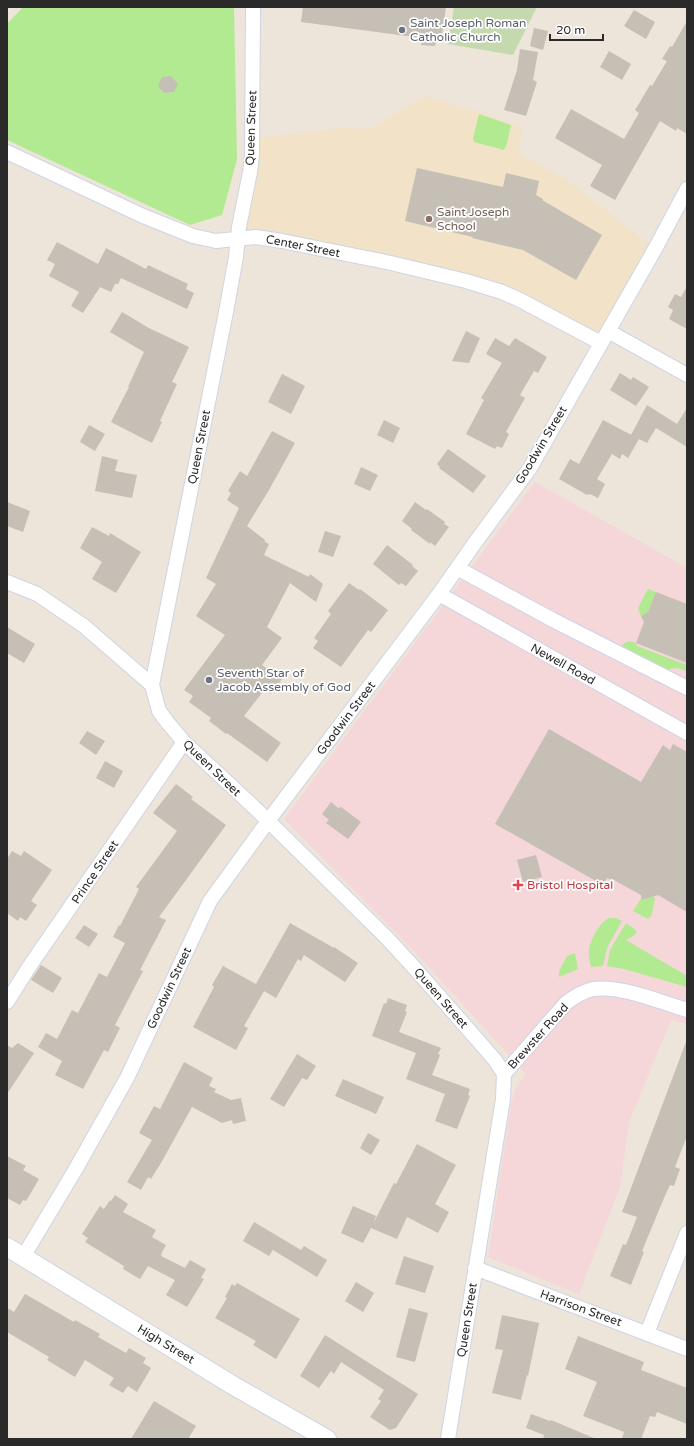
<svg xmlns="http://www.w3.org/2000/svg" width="694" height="1446" font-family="'Varela Round',sans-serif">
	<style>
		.education { fill: #f1e2c8 }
		.medical { fill: #f5d6d9 }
		.green { fill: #b2ea91 }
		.cemetery { fill: #c5d9af }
		.building { fill: #c5bfb6 }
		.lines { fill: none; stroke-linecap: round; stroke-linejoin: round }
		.minor-casing { stroke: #cfd4e4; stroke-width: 16 }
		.tertiary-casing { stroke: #cfd4e4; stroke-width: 20 }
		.minor { stroke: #fff; stroke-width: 14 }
		.tertiary { stroke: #fff; stroke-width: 18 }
		.worship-dot { fill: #6b7280; stroke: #fff; stroke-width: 1.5 }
		.education-dot { fill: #8d6e63; stroke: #fff; stroke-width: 1.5 }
		.health-dot { fill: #e0444e; stroke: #fff; stroke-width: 1.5 }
		.labels { text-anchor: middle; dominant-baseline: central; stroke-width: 3.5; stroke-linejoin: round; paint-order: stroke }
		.worship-label { font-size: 12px; fill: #5b616d; stroke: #fff; text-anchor: start }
		.street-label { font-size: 12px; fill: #2a2a2a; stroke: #fff }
		.education-label { font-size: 12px; fill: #785e54; stroke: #fff; text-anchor: start }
		.health-label { font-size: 12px; fill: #be3a42; stroke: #fff; text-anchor: start }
	</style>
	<rect width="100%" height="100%" fill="#ede4da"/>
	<!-- education -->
	<path class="education" d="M424,96L479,112L523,128L519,149L523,156L567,180L655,249L601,343L520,300L249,237L239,227L252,139L343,128L371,129Z"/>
	<!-- medical -->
	<path class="medical" d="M535,482L687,568V1024L671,1020L629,1122L620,1187L579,1294L488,1257L511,1106L515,1089L526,1074L414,951L284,819Z"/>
	<!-- green -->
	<path class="green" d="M23,7H234L237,159L222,215L190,225L7,140V24Z
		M479,114L511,125L507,143L504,150L474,142L473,138Z
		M648,589L656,592L648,612L641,616L638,608Z
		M629,641L636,643L637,646L687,665V671L677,668L642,673L616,658L623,644Z
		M654,896L655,900C652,906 654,916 648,919L633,911L642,897L643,900Z
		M609,918H616L622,921L607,948L603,966L591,967C590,962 588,956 589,951C590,940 599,923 609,918Z
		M626,923L637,931L635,935L626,940L687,976V987L624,969L607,966L610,950Z
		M575,953L578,969L559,977C558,969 564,963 567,956Z"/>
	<!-- cemetery -->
	<path class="cemetery" d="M454,7H537L513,55L448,44Z"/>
	<!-- building -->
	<path class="building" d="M303,7H446L441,42H436L435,46L421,45L422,38L301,22Z
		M634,10L655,22L646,39L624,26Z
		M687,21V134L677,128L676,131L660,121L615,200L590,186L602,165L555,138L571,109L624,139L639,113L635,110L640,102L650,85L652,86L667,61L662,59L670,46L672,47Z
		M534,28L548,31L543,50L530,46Z
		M520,49L538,52L533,80L537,82L526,116L504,110L517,70Z
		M609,51L631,64L622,80L600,67Z
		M171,76L178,84L174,92L164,93L158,86L162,77Z
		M417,168L503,187L506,173L539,181L536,195L543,199L542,200L602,235L576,280L523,250L472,238L473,237L405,221Z
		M57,242L98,264L106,248L146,269L148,265L188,284L186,289L194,293L187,309L121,278L118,284H115L111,292L100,287L83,313L71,306L79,292L49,276L55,264L47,260Z
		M687,286V329L669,319L673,310L668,307L675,294L681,297Z
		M122,312L149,328L189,347L172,382L177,384L160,421L162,422L152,443L111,422L129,387H128L144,352L110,332Z
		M466,331L480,338L469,363L452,361Z
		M495,338L509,346L515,338L547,357L538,373L534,371L520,395L525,398L506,432L509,434L502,448L497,446L495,449L466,434L484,400L481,398L502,363L486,354Z
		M620,373L631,380L633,377L649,387L636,406L610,390Z
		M282,374L305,386L291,414L268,402Z
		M647,405L677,424L687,408V447L656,428L647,443L631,435Z
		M384,420L400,428L393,443L377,435Z
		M603,420L639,439L628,458L622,454L620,459L612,454L597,479L605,484L598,498L590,494L587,495L559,479L570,459L579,464Z
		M89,425L105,434L95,451L80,442Z
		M272,431L295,443L269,490L247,526L265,540V542L269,544L264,555L309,577L310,574L323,584L316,602L290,583L267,627L282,638L262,665L282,679L271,694L265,689L244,716L281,743L267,762L227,733L226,734L209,721L211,718L189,702L193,696L184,690L225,635L196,616L216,584L206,578L239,508L227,500L231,493L228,491L240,471L247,476Z
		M448,449L486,476L473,493L439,468L440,467L437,464Z
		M102,456L118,460L115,471L137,475L132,498L95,491Z
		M361,467L378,475L370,491L354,484Z
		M7,502L30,511L23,532L7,526Z
		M415,502L426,510L427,509L445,522L444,524L449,527L435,546L430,542V544L411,530L412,529L402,521Z
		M92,527L109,536L110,533L141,552L116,593L92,579L102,562L80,548Z
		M325,531L341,536L333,557L318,552Z
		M387,545L413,565L412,566L418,571L406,586L401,583L399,585L373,564Z
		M349,583L359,590L360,589L388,610L371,632L368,630L341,667L313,648L318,641L314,638L331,614L328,611Z
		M656,592L687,604V663L636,643L644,622L641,616L648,612Z
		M7,627L35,644L24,663L7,653Z
		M549,729L641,782L663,745L670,750L673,744L687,752V912L658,895L642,900L641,895L612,879L611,880L607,878L603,885L495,824Z
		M87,731L105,741L96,755L79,743Z
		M105,761L123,771L114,788L96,778Z
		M176,784L193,797L191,799L226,825L159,917L166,920L140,970L143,971L115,1025L120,1028L108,1052L104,1050L83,1089L55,1075L62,1061L38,1047L46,1033L57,1039L72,1010L78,1013L99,973L107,977L125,943L113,937L119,925L120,926L139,889L136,887L177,831L153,813Z
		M331,802L338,808L341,807L361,822L348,839L326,823L329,820L322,814Z
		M12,851L21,856L24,851L52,870L31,901L37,905L26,921L20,917L18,921L7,913V859Z
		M536,855L542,877L523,882L517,860Z
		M290,923L334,948V947L358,963L345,982L304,955L301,961L298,959L276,998L264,991L244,1026L248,1028L236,1050L193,1027L214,987L212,985L223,966L256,984Z
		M84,925L98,934L89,947L75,938Z
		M41,965L62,978L53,993L31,980Z
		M388,998L407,1005L405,1011L407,1012L399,1032L441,1048L438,1054L440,1055L432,1075L470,1089L468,1095L470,1096L457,1129L435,1121L445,1094L406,1079L416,1053L372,1036L384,1003L386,1004Z
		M686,1042L687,1136L675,1167L680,1169L674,1186L670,1185L664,1198L642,1251L644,1252L631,1285L610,1276L623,1244L626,1245L637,1217L622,1212Z
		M18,1043L34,1053L7,1094V1045L12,1048Z
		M297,1054L316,1066L307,1080L302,1078L284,1107L270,1099Z
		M184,1062L213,1078L209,1086L216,1089L214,1092L231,1100L241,1098L246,1121L233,1124L232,1120L222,1123L192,1107L161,1163L151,1179L148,1177L141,1190L127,1182L152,1140L139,1133L154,1106L160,1109Z
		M343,1079L384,1097L376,1114L335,1096Z
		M368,1133L380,1140L371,1155L360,1148Z
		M417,1144L456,1165L435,1204L449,1212L438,1233L407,1217L397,1239L371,1228L363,1243L341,1233L353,1206L376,1216L373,1224L394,1183L396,1184Z
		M7,1156L26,1166L23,1170L39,1179L26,1201L23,1200L20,1205L7,1198Z
		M115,1195L128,1204L123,1212L156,1230L152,1237L166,1245L161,1254H162L161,1256L185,1268L190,1260L206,1269L201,1278L204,1279L187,1307L166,1295L175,1280L148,1266L140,1279L123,1269L124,1266L85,1242L88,1238L82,1234L100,1206L104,1209L110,1200L111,1201Z
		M254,1222L301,1250L304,1246L327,1260L317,1277L273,1250L269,1256L243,1241Z
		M404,1256L434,1266L425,1293L395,1284Z
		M356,1282L374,1293L363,1312L345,1301Z
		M237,1283L300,1319L276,1359L253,1345L256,1341L215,1318L227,1298L225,1297L232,1284L235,1286Z
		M25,1294L74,1322L75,1320L100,1334L98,1337L126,1353L129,1348L146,1358L143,1363L151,1368L137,1392L128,1386L123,1393L109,1385L114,1378L85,1360L75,1377L47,1360L49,1357L7,1332V1308L14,1312Z
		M409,1308L428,1313L415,1362L396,1357Z
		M502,1315L539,1323L528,1376L527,1375L521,1400L492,1393L503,1350L495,1349Z
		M325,1335L418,1394L396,1428L390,1430L370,1417L381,1401L378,1399L384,1390L341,1362L334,1374L331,1371L319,1388L300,1376Z
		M578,1336L644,1362L641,1370L687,1388V1424L657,1412L655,1417L650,1416L641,1439H622L624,1432L583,1416L597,1382L565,1369Z
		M154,1401L196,1426L188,1439H131Z
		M531,1414L550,1421L551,1420L596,1439H543L544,1435L526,1428Z"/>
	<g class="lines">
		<defs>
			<path id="minor" d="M253,7L252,155L250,172L239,227L236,257L226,312L152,685L159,711L168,723L184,742L257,810L387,938L419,973L495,1060L504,1074L503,1099L448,1439
				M7,152L143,216L193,236L216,241L256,237L282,241L391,263L466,281L502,292L520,300L601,343
				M608,331L687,375
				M457,568L553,620L687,688
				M7,582L37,594L84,626L152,685
				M439,594L687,733
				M7,1002L29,967L184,742
				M504,1074L566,1003C574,997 584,991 593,989C621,985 660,1002 687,1010
				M23,1257L74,1172L127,1078L210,901L268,821L439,594L474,544L530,468L655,249L687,189
				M475,1268L687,1349
				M647,1333L687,1233"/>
			<path id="tertiary" d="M7,1247L234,1386L327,1439"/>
		</defs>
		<!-- minor casing -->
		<use href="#minor" class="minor-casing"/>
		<!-- tertiary casing -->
		<use href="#tertiary" class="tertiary-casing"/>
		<!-- minor -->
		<use href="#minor" class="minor"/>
		<!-- tertiary -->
		<use href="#tertiary" class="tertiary"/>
	</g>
	<!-- markers -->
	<g class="worship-dot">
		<circle cx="402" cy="30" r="4"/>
		<circle cx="209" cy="680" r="4"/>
	</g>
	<circle class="education-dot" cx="429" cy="219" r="4"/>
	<path class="health-dot" d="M516 879h4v4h4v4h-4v4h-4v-4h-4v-4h4z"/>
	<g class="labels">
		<!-- worship labels -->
		<g class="worship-label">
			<text x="410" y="23">Saint Joseph Roman<tspan x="410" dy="14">Catholic Church</tspan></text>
			<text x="217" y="673">Seventh Star of<tspan x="217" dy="14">Jacob Assembly of God</tspan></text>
		</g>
		<!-- street labels -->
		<g class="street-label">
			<text transform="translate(251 128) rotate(-88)">Queen Street</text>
			<text transform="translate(303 246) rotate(11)">Center Street</text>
			<text transform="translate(541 445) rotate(-59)">Goodwin Street</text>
			<text transform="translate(199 447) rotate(-79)">Queen Street</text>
			<text transform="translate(563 664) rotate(29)">Newell Road</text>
			<text transform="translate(346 718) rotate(-53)">Goodwin Street</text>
			<text transform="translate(212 768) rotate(44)">Queen Street</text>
			<text transform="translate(95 872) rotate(-56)">Prince Street</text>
			<text transform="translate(169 988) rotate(-65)">Goodwin Street</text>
			<text transform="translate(441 998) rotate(49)">Queen Street</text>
			<text transform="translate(538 1036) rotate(-48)">Brewster Road</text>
			<text transform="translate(581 1308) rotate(20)">Harrison Street</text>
			<text transform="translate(467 1320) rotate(-81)">Queen Street</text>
			<text transform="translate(166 1344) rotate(31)">High Street</text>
		</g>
		<!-- education labels -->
		<g class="education-label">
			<text x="437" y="212">Saint Joseph<tspan x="437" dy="14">School</tspan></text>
		</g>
		<!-- health labels -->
		<g class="health-label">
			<text x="527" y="885">Bristol Hospital</text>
		</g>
	</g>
	<!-- border -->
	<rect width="694" height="1446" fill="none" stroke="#2a2a2a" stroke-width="16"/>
	<!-- scale -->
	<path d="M550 34v6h53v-6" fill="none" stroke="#2a2a2a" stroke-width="2"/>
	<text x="556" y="34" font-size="12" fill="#2a2a2a" stroke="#ffffff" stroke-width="3" paint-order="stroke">20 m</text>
</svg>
